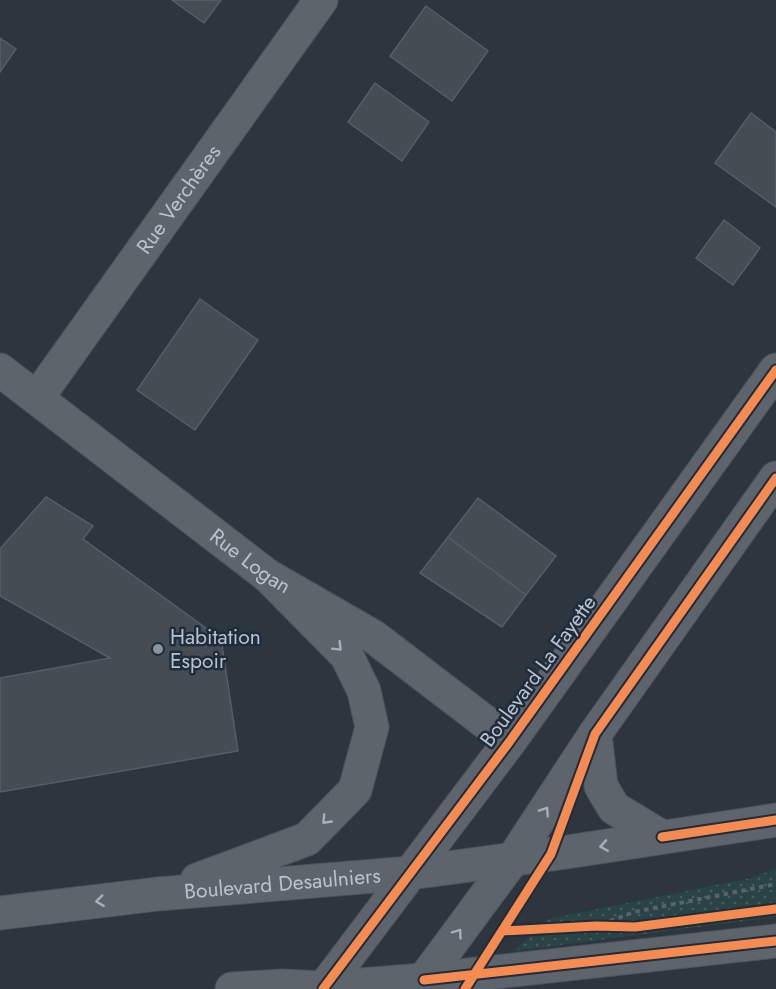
<svg xmlns="http://www.w3.org/2000/svg" width="776" height="989" font-family="Jost,sans-serif">
	<style>
		.park { fill: url(#park-dots) }
		.building { fill: #454c54; stroke: #565d66; stroke-width: 1.5 }
		.lines { fill: none; stroke-linecap: round; stroke-linejoin: round }
		.minor-casing { stroke: #4c5259; stroke-width: 35 }
		.tertiary-casing { stroke: #4c5259; stroke-width: 35 }
		.path { stroke: #5b6368; stroke-width: 4; stroke-dasharray: 4.5 4.5; stroke-linecap: butt }
		.minor { stroke: #5e646c; stroke-width: 33 }
		.tertiary { stroke: #5e646c; stroke-width: 33 }
		.cycleway-casing { stroke: #1f2c3b; stroke-width: 13 }
		.cycleway { stroke: #f68b52; stroke-width: 9 }
		.oneway { stroke: #a7afba }
		.poi-dot { fill: #88919c; stroke: #1f2c3b; stroke-width: 2 }
		.labels { text-anchor: middle; dominant-baseline: central; stroke-width: 5; stroke-linejoin: round; paint-order: stroke }
		.street-label { font-size: 21px; fill: #b9c2ce; stroke: #1f2c3b }
		.poi-label { font-size: 21px; fill: #b9c2ce; stroke: #1f2c3b; text-anchor: start }
	</style>
	<defs>
		<pattern id="park-dots" width="8" height="8" patternUnits="userSpaceOnUse" patternTransform="scale(1.5)"><rect width="8" height="8" fill="#294346"/><path d="M2 2h.1M6 6h.1" fill="none" stroke="#465c60" stroke-width="1.8" stroke-linecap="round"/></pattern>
	</defs>
	<rect width="100%" height="100%" fill="#2d363f"/>
	<!-- park -->
	<path class="park" d="M776,869V917L514,951L548,919L751,878Z"/>
	<!-- building -->
	<path class="building" d="M172,0H221L204,23Z
		M426,6L488,51L452,101L390,56Z
		M0,38L16,49L0,72Z
		M375,83L429,122L402,161L348,122Z
		M751,113L776,132V207L715,163Z
		M724,220L760,248L733,285L696,258Z
		M200,299L258,340L195,430L137,390Z
		M46,497L93,526L83,539L221,639L238,751L0,792V678L110,658L0,596V549Z
		M478,498L556,556L526,595L448,537Z
		M448,537L526,595L502,627L420,573Z"/>
	<g class="lines">
		<defs>
			<g id="minor">
				<path id="s1" d="M0,370L268,576L374,637L510,741"/>
				<path id="s2" d="M37,398L321,0"/>
			</g>
			<g id="tertiary">
				<path d="M595,734L601,786L614,808L662,837"/>
				<path d="M197,880L307,839L355,790L372,727L364,691L347,656L268,576"/>
				<path id="s3" d="M0,913L158,894L410,873L567,852L776,820"/>
				<path d="M232,989L282,986L323,988L424,980L776,941"/>
				<path d="M323,989L510,741L776,370"/>
				<path d="M417,989L513,859L595,734L776,478"/>
			</g>
		</defs>
		<!-- minor casing -->
		<use href="#minor" class="minor-casing"/>
		<!-- tertiary casing -->
		<use href="#tertiary" class="tertiary-casing"/>
		<!-- path -->
		<path class="path" d="M610,921L634,912L776,884"/>
		<!-- minor -->
		<use href="#minor" class="minor"/>
		<!-- tertiary -->
		<use href="#tertiary" class="tertiary"/>
		<defs>
			<path id="cycleway" d="M662,837L776,820
				M502,931L596,926L635,927L776,909
				M424,980L776,941
				M323,989L510,741L776,370
				M465,989L551,854L595,734L776,478"/>
		</defs>
		<!-- cycleway casing -->
		<use href="#cycleway" class="cycleway-casing"/>
		<!-- cycleway -->
		<use href="#cycleway" class="cycleway"/>
	</g>
	<!-- one-way arrows -->
	<defs><path id="oneway-chevron" d="M-2-3.5L2.5 0L-2 3.5" fill="none" stroke-width="1.6" stroke-linecap="round" stroke-linejoin="round" transform="scale(1.5)"/></defs>
	<g class="oneway">
		<use href="#oneway-chevron" transform="translate(338 647) rotate(45)"/>
		<use href="#oneway-chevron" transform="translate(545 811) rotate(-57)"/>
		<use href="#oneway-chevron" transform="translate(326 820) rotate(134)"/>
		<use href="#oneway-chevron" transform="translate(604 846) rotate(171)"/>
		<use href="#oneway-chevron" transform="translate(100 901) rotate(173)"/>
		<use href="#oneway-chevron" transform="translate(458 933) rotate(-54)"/>
	</g>
	<!-- markers -->
	<circle class="poi-dot" cx="158" cy="649" r="6"/>
	<g class="labels">
		<!-- street labels -->
		<g class="street-label">
			<text stroke="none"><textPath href="#s2" startOffset="244">Rue Verchères</textPath></text>
			<text stroke="none"><textPath href="#s1" startOffset="315">Rue Logan</textPath></text>
			<text transform="translate(538 671) rotate(-54)">Boulevard La Fayette</text>
			<text stroke="none"><textPath href="#s3" startOffset="284">Boulevard Desaulniers</textPath></text>
		</g>
		<!-- poi labels -->
		<g class="poi-label">
			<text x="170" y="637">Habitation<tspan x="170" dy="24">Espoir</tspan></text>
		</g>
	</g>
</svg>
